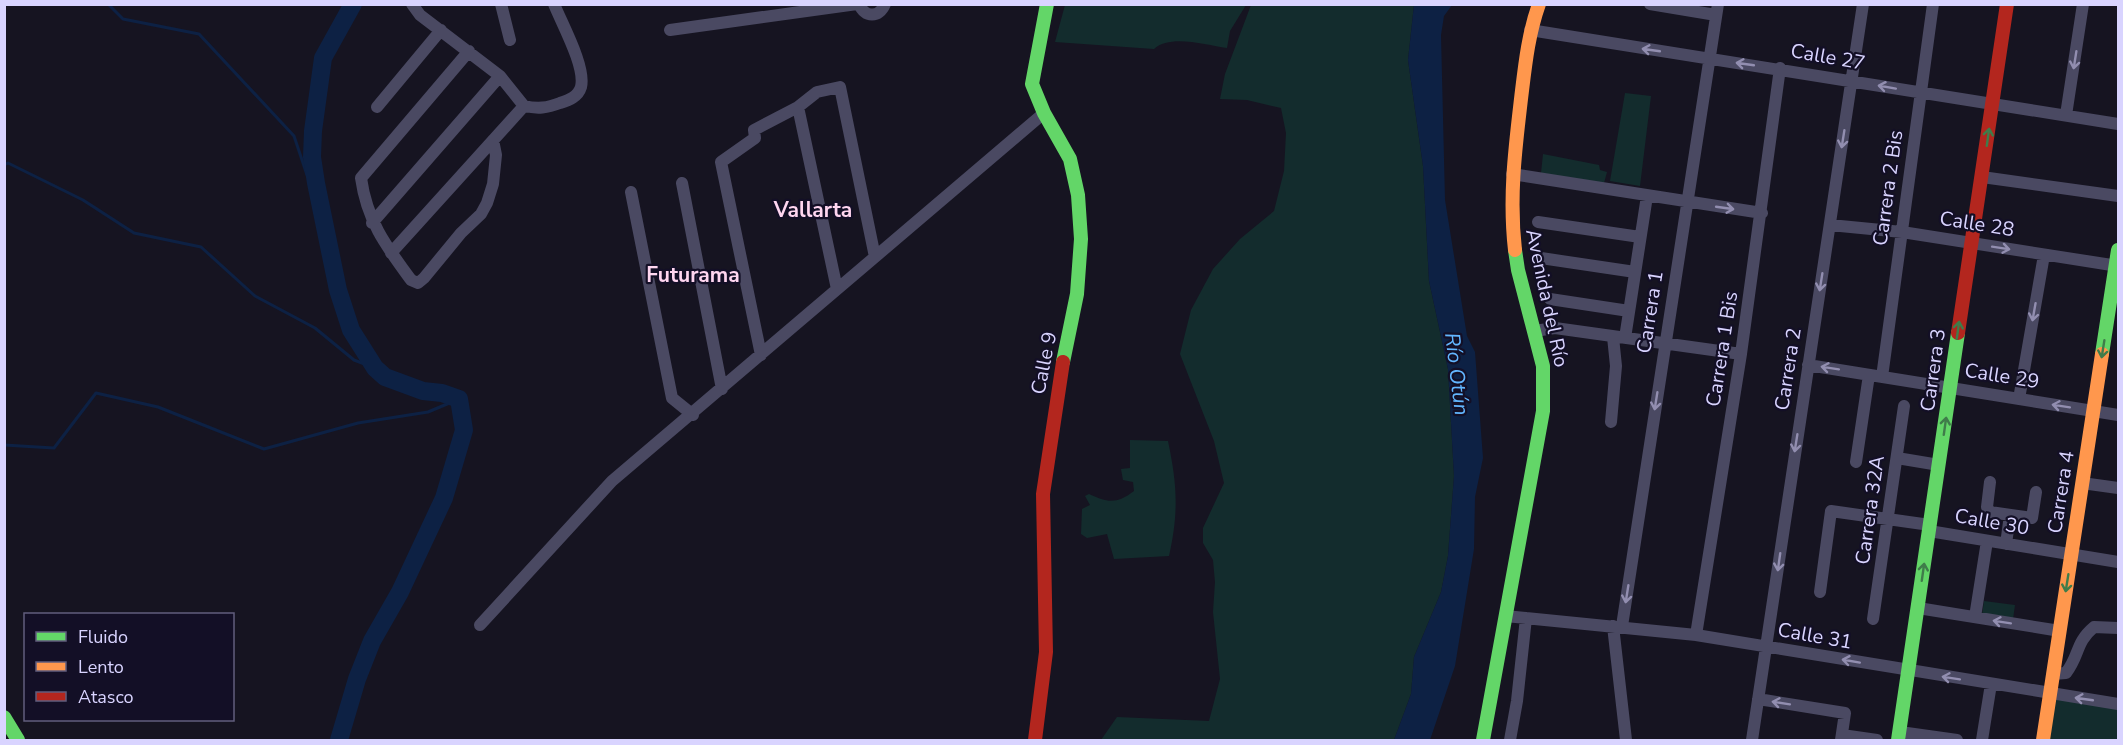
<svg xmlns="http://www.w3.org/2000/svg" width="2123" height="745" font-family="'Nunito Sans',sans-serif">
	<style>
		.green { fill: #132c2d }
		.water { fill: #0d2144 }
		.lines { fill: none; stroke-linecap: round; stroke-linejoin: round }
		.stream { stroke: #0d2144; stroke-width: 3 }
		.river { stroke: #0d2144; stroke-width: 18 }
		.street { stroke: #4a4962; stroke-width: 12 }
		.fast { stroke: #63d668; stroke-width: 14 }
		.slow { stroke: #ff974d; stroke-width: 14 }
		.jam { stroke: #b3261e; stroke-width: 14 }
		.oneway { stroke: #928eb0 }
		.oneway2 { stroke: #3f7c4a }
		.labels { text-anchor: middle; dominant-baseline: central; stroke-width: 4.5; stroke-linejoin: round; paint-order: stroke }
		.street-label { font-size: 20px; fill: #d9d4ff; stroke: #130f26 }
		.neighbourhood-label { font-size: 21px; font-weight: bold; fill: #ffd6f0; stroke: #130f26 }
		.water-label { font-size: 21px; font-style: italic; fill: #62b6ff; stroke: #130f26 }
	</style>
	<rect width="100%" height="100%" fill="#161421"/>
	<!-- green -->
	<path class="green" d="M1065,5V4L1246,5L1230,31L1227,48C1206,45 1170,34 1154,49L1055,42Z
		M1251,5H1414L1408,60L1423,166L1429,281L1448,369L1454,476L1448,556L1441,592L1414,657L1411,694L1394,740H1101L1117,717L1209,721L1220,679L1213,612L1215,582L1213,560L1203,543V528L1224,483L1214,441L1180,354L1191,310L1213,269L1240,239L1274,211L1284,171L1286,133L1281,108L1247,100L1220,99L1225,74Z
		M1625,93L1651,96L1640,186L1610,181Z
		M1543,154L1599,165L1600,170L1607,172L1604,183L1541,173Z
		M1130,440L1168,441C1177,484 1179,512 1169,556L1114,559L1107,534L1087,538L1081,534L1082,509L1090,505L1085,496L1089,494C1108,503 1117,504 1134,491L1133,482L1123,480L1121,469L1130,468Z
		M1984,601L2015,605L2013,619L1982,615Z
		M2050,694L2118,704V740H2043Z"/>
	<!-- water -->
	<path class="water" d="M1414,5H1452L1444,16L1441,35L1445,200L1467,336L1475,352L1483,458L1475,497L1474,549L1455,666L1430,740H1394L1411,694L1414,657L1441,592L1448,556L1454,476L1448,369L1429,281L1423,166L1408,60Z"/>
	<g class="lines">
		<!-- stream -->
		<path class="stream" d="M108,4L123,19L199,34L294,136L307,175L316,183
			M4,165L8,163L83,200L134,233L201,247L255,296L315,328L354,360L375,368
			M4,445L54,448L96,393L158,407L264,449L358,423L428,412L459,399"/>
		<!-- river -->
		<path class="river" d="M339,740L357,679L372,641L400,592L444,498L464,430L459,399L442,393L423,391L385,377L375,368L351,330L338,290L316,183L312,157L313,131L323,58L353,4"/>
		<!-- street -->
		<path class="street" d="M412,4L420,15L500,76L524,106C538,109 547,108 560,103C569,100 578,97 581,87C586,67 562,24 554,4
			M501,4L510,40
			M859,4C865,18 879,18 885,4
			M1650,4L1716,15
			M670,30L857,4
			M1530,30L2118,124
			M469,51L361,178C367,221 386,246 411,280L418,283L424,278L461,233L481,214L487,203L493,184L496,155L493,140
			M377,107L441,30
			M798,107L837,289
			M2066,115L2083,4
			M1512,174L1762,213
			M1982,177L2118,196
			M682,183L722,389
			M631,192L672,398L693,415
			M1538,222L1640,237
			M372,223L500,76
			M1830,225L1902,232L2118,266
			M391,253L524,106
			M1541,258L1635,272
			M1550,299L1629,311
			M1534,331L1555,328L1741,354
			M1625,338L1647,196
			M761,355L721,162L755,138L754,130L798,107L817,92L840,87L875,257
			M1808,365L2118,415
			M1882,377L1933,4
			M2019,399L2044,255
			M1611,422L1616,366L1613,337
			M1897,458L1939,465
			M1856,462L1869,375
			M1990,482L1987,507L1990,512L2032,518L2036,492
			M2082,483L2118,488
			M1929,531L2118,562
			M2006,544L2010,515
			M1820,592L1831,511L1930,525
			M1918,608L2060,631
			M1505,616L1696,635L2118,704
			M1975,617L1987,541
			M1873,619L1904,406
			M480,625L612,481L1044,113
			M1613,626L1626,740
			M1622,626L1718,4
			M1696,635L1741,354L1780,68
			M2053,674L2066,673C2080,655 2075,643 2094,627L2118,628
			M1758,699L1845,713L1841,740
			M1900,732L1957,740
			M1842,735L1877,740
			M1510,740L1517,701L1526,618
			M1752,740L1863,4
			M1982,740L1991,684"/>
		<!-- fast -->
		<path class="fast" d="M1047,4L1032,84L1044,113L1070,159L1078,195L1081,239L1077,294L1063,362
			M2102,354L2118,250
			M4,717L18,740
			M1483,740L1543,411V366L1518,270L1515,250
			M1898,740L1958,333"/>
		<!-- slow -->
		<path class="slow" d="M1515,250C1509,198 1515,150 1521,99C1525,66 1528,35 1539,4
			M2043,740L2102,354"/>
		<!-- jam -->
		<path class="jam" d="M1958,333L2007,4
			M1035,740L1046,652L1043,494L1063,362"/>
	</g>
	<!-- one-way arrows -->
	<defs><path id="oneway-shaft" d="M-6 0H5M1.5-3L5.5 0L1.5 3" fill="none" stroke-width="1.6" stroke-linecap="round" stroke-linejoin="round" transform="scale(1.5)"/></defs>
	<g class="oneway">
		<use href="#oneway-shaft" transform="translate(1651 50) rotate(-172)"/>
		<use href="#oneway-shaft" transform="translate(2075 60) rotate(99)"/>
		<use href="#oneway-shaft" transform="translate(1745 64) rotate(-172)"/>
		<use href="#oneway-shaft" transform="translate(1887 87) rotate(-170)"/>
		<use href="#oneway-shaft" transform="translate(1843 139) rotate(99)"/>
		<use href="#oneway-shaft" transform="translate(1725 208) rotate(8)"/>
		<use href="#oneway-shaft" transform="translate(2001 248) rotate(9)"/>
		<use href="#oneway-shaft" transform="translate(1821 282) rotate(99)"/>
		<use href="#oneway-shaft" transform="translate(2034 312) rotate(100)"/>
		<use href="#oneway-shaft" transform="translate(1830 368) rotate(-171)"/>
		<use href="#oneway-shaft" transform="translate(1656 401) rotate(99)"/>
		<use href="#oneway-shaft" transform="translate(2061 406) rotate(-171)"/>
		<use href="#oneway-shaft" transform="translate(1796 443) rotate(99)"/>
		<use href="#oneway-shaft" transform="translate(1779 562) rotate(98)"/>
		<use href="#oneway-shaft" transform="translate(1627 594) rotate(99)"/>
		<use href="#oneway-shaft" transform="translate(2002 622) rotate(-171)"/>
		<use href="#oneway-shaft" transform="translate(1851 661) rotate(-170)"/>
		<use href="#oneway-shaft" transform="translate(1951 678) rotate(-171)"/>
		<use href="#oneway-shaft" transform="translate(2084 699) rotate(-172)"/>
		<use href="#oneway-shaft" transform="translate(1781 703) rotate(-171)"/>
	</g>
	<g class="oneway2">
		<use href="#oneway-shaft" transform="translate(1988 137) rotate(-82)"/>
		<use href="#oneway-shaft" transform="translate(1958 330) rotate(-82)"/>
		<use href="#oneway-shaft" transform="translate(2103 349) rotate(99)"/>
		<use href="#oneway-shaft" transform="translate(1945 426) rotate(-82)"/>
		<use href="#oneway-shaft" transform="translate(1923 572) rotate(-82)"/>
		<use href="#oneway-shaft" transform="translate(2067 583) rotate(99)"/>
	</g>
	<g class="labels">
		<!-- street labels -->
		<g class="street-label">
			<text transform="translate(1828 57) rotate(10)">Calle 27</text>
			<text transform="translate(1888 188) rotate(-82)">Carrera 2 Bis</text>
			<text transform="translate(1977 224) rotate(9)">Calle 28</text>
			<text transform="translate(1547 298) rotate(78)">Avenida del Río</text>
			<text transform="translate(1650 312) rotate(-81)">Carrera 1</text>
			<text transform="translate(1722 349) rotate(-81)">Carrera 1 Bis</text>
			<text transform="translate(1044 363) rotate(-79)">Calle 9</text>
			<text transform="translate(1788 369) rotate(-81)">Carrera 2</text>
			<text transform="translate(1933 370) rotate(-82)">Carrera 3</text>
			<text transform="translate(2002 376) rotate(9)">Calle 29</text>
			<text transform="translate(2061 492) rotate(-81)">Carrera 4</text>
			<text transform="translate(1870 510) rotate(-82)">Carrera 32A</text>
			<text transform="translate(1992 522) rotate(10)">Calle 30</text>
			<text transform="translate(1815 636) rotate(10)">Calle 31</text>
		</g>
		<!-- neighbourhood labels -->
		<g class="neighbourhood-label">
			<text x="813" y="210">Vallarta</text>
			<text x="693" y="275">Futurama</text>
		</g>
		<!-- water labels -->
		<g class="water-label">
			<text transform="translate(1457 374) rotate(83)">Río Otún</text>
		</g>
	</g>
	<!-- border -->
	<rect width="2123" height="745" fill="none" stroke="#d9d4ff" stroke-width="12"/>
	<!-- legend -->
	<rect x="24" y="613" width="210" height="108" fill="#130f26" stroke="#625e7d" stroke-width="1.5"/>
	<rect x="36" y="632" width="30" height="9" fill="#63d668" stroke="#625e7d" stroke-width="1.5"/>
	<text x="78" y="643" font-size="18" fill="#d9d4ff">Fluido</text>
	<rect x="36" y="662" width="30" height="9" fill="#ff974d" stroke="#625e7d" stroke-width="1.5"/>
	<text x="78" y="673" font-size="18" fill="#d9d4ff">Lento</text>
	<rect x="36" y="692" width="30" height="9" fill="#b3261e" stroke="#625e7d" stroke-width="1.5"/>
	<text x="78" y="703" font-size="18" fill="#d9d4ff">Atasco</text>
</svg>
